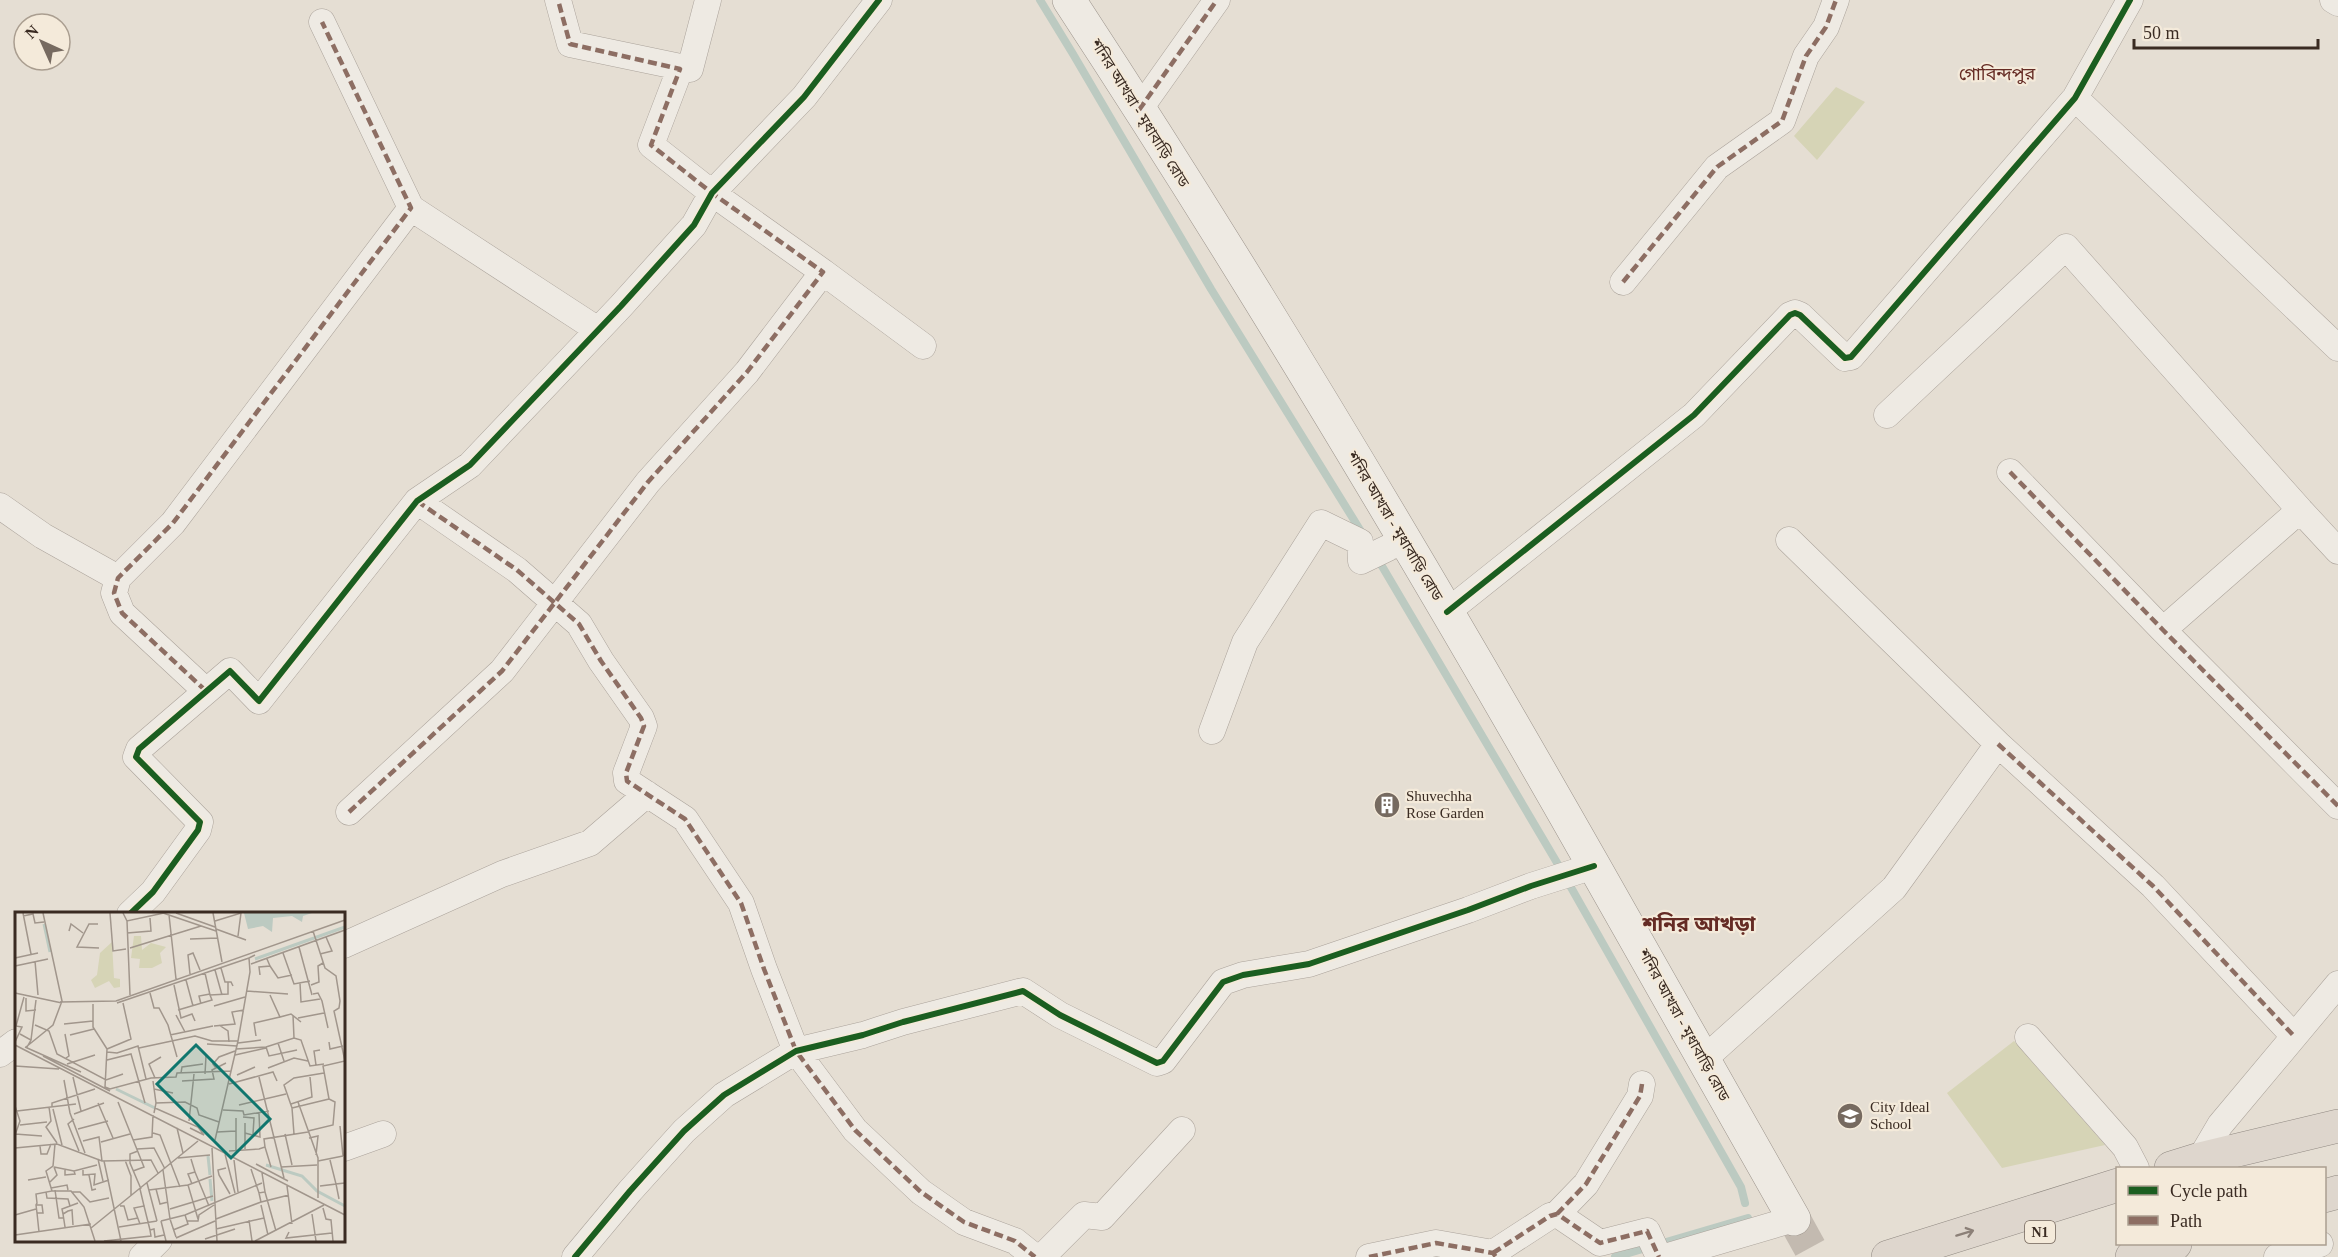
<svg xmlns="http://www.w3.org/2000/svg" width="2338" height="1257" font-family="'Times New Roman','Noto Sans Bengali',serif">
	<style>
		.green { fill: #d6d4b6 }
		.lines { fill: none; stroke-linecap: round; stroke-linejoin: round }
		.stream { stroke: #bccac1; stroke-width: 8 }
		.secondary-tunnel { stroke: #c3bab0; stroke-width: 33; stroke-dasharray: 33 16; stroke-linecap: butt }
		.minor-casing { stroke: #aba39b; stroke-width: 27 }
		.secondary-casing { stroke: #9b938b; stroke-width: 34 }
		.trunk-casing { stroke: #908982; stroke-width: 34 }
		.minor { stroke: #eeeae3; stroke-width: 26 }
		.secondary { stroke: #eeeae3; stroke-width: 33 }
		.trunk { stroke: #ded6cd; stroke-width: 33 }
		.quiet { stroke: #8d6e63; stroke-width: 4.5; stroke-dasharray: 9 4.5; stroke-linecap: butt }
		.cycleway-casing { stroke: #f4eada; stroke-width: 10 }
		.cycleway { stroke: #1b5e20; stroke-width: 6 }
		.oneway { stroke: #8c8078 }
		.labels { text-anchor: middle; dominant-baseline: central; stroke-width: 4.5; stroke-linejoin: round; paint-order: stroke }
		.shield { fill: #f4eada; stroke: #726459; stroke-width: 1.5 }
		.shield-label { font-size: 14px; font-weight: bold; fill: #3a2b22 }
		.street-label { font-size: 15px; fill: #3a2b22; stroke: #f4eada }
		.poi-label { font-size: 15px; fill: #3a2b22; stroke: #f4eada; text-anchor: start }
		.quarter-label { font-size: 18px; fill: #652b24; stroke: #f4eada }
		.district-label { font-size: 21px; font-weight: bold; fill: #652b24; stroke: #f4eada }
		.inset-river { fill: none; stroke: #bccac1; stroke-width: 3 }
		.inset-road { fill: none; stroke: #a1968c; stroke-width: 1.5 }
		.view { fill: #0f766e; fill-opacity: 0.15; stroke: #0f766e; stroke-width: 3 }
		.inset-edge { fill: none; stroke: #3a2b22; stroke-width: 3 }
	</style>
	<rect width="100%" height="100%" fill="#e5ded3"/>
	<!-- green -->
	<path class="green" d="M1836,87L1865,102L1817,160L1794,136Z
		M2014,1041L2105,1145L2002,1168L1947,1093Z"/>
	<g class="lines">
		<!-- stream -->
		<path class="stream" d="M1040,0L1073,54L1211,289L1362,533
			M1376,556L1556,861L1741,1187L1745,1203
			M1615,1257L1748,1218"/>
		<!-- secondary-tunnel -->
		<path class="secondary-tunnel" d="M1794,1219L1815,1257"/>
		<defs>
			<path id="minor" d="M558,0L570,44L690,69L708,0
				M2333,0L2338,3
				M322,22L411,208L598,330
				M2075,98L2338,348
				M1139,110L1217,0
				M823,272L923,346
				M1623,282L1717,167L1782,121L1806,56L1826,27L1836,0
				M1887,415L2066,247L2300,510
				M2010,472L2163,630L2338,806
				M417,501L517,570L579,624L601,661L641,718L644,726L626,773L627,781L685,819L741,903L764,969L796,1051L855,1130L921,1192L964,1222L1015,1241L1035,1257
				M0,506L43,536L118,578
				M1789,540L1998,744L2153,886L2293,1035
				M1447,612L1694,415L1790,315L1795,313L1800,315L1845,358L1851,357L2075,98L2130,0
				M2163,630L2300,510L2338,551
				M206,691L122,613L114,593L118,578L173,523L411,208
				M1212,731L1245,642L1321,523L1360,542L1361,561L1392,546L1406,544
				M349,812L502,671L648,482L747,372L823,272L712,193L651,145L680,69
				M130,914L153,892L198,830L200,822L136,757L139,749L230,671L259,701L417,501L470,465L621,306L694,225L712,193L804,97L879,0
				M344,945L502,874L590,843L647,794
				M2028,1037L2125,1147L2136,1168
				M0,1054L16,1042
				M1703,1060L1894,888L1998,744
				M344,1148L383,1134
				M2200,1159L2220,1125L2338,984
				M1557,1214L1586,1184L1640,1096L1642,1084
				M1493,1253L1550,1216L1557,1214L1600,1243L1647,1231L1659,1257
				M142,1257L159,1240
				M575,1257L630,1191L684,1131L724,1095L796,1051L863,1035L903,1022L1023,991L1060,1015L1157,1063L1163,1061L1223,982L1243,975L1309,964L1468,910L1531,886L1594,866
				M1042,1257L1084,1215L1102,1217L1182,1130
				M1369,1257L1436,1243L1493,1253L1496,1257
				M1665,1257L1794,1219
				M2277,1257L2320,1244"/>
			<path id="secondary" d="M1069,0C1254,282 1427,572 1594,866C1661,983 1727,1102 1794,1219"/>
			<path id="trunk" d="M2171,1168L2200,1159L2338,1126
				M2324,1196L2338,1192
				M1888,1257L2118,1185
				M2132,1257L2175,1244"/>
		</defs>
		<!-- minor casing -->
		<use href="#minor" class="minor-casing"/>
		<!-- secondary casing -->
		<use href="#secondary" class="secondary-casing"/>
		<!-- trunk casing -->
		<use href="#trunk" class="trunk-casing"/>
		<!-- minor -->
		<use href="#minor" class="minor"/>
		<!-- secondary -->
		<use href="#secondary" class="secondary"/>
		<!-- trunk -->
		<use href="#trunk" class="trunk"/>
		<!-- quiet -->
		<path class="quiet" d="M1139,110L1217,0
			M1623,282L1717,167L1782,121L1806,56L1826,27L1836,0
			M2010,472L2163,630L2338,806
			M417,501L517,570L579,624L601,661L641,718L644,726L626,773L627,781L685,819L741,903L764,969L796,1051L855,1130L921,1192L964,1222L1015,1241L1035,1257
			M206,691L122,613L114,593L118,578L173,523L411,208L322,22
			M1998,744L2153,886L2293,1035
			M349,812L502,671L648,482L747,372L823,272L712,193L651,145L680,69L570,44L558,0
			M1557,1214L1586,1184L1640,1096L1642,1084
			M1493,1253L1550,1216L1557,1214L1600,1243L1647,1231L1659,1257
			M1369,1257L1436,1243L1493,1253L1496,1257"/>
		<defs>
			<path id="cycleway" d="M1447,612L1694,415L1790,315L1795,313L1800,315L1845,358L1851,357L2075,98L2130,0
				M130,914L153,892L198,830L200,822L136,757L139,749L230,671L259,701L417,501L470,465L621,306L694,225L712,193L804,97L879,0
				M575,1257L630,1191L684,1131L724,1095L796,1051L863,1035L903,1022L1023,991L1060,1015L1157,1063L1163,1061L1223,982L1243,975L1309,964L1468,910L1531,886L1594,866"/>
		</defs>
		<!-- cycleway casing -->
		<use href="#cycleway" class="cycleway-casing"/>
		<!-- cycleway -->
		<use href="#cycleway" class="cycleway"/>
	</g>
	<!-- one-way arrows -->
	<defs><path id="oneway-shaft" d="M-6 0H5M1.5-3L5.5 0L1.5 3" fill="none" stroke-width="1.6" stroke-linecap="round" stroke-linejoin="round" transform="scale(1.5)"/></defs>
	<use class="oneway" href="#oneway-shaft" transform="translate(1965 1233) rotate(-17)"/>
	<!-- icons -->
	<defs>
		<symbol id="building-disc" viewBox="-11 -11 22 22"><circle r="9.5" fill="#766a60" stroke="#f4eada"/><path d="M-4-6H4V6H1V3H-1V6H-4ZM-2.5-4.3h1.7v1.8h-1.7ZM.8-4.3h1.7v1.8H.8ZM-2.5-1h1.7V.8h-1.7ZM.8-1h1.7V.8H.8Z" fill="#fff"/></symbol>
		<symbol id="school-disc" viewBox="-11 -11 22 22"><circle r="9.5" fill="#766a60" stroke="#f4eada"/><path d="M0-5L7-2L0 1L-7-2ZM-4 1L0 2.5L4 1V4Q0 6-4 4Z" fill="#fff"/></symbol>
	</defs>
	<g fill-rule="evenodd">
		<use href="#building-disc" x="1372" y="790" width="30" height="30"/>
		<use href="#school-disc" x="1835" y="1101" width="30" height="30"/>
	</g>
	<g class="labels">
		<!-- shield labels -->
		<rect class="shield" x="2025" y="1221" width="30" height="22" rx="4.5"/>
		<g class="shield-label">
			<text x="2040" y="1232">N1</text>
		</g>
		<!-- street labels -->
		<g class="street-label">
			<text transform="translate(1140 113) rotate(58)">শনির আখরা - মৃধাবাড়ি রোড</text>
			<text transform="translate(1395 526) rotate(59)">শনির আখরা - মৃধাবাড়ি রোড</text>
			<text transform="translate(1684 1025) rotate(61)">শনির আখরা - মৃধাবাড়ি রোড</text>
		</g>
		<!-- poi labels -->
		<g class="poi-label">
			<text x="1406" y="796">Shuvechha<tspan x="1406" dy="17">Rose Garden</tspan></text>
			<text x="1870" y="1107">City Ideal<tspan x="1870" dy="17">School</tspan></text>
		</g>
		<!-- quarter labels -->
		<g class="quarter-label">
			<text x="1997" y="74">গোবিন্দপুর</text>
		</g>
		<!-- district labels -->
		<g class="district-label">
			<text x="1699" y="924">শনির আখড়া</text>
		</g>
	</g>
	<!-- overview -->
	<g transform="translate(15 912)">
		<rect width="330" height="330" fill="#e5ded3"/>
		<path d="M119,24H126L127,38L136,31L151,35L145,41L147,51L137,56H124L125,47L116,46ZM97,30L99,66L105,67V75L99,76L94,69L80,76L76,68L82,63L85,41Z" fill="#d6d4b6"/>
		<path d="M229,1H297L288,4L287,10L277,4L258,6L257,20L248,14L233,17Z" fill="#bccac1"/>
		<path class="inset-river" d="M29,12L35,40M240,47L330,15M101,177L140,196M193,244L195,263M251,253L287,264L302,279L330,294M195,267L197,289"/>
		<path class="inset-road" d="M8,1L16,42M95,1L98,39L111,37M108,1L112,9L149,1M148,1L201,19M161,1L200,15M198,1L207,50M154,3L161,67M8,4L18,2L20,11L29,10M112,9L115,83M200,9L226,1L223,24M83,12H74L62,35L84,36M201,17L231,28M54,19L56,12L68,21M112,21L136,19L135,6M175,27L203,26M284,35L297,83M115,36L186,14M268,41L279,72L295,69M305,42L317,39L311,25M0,46L23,41M20,49L23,83M236,52L330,18M0,54L33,47M255,54L263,66L277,63M206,56L210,70H216L218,74M200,58L207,83M190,61L195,83L213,82V70M175,62L173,43L178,41L185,58M245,63L244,55L255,54L252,47M171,68L178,94M285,71L286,90L305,87M159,73L166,106L177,102L180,109M296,73L304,70L303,54L308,51M232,79L273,82M0,81L47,91M135,81L139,96H144L153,113L162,145M298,82L303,81L307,89L313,116M255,83L265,105L276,102L286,110M11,86V99L21,98M45,90L101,89L330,8M102,91L234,46M78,92V115L92,137L116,127L108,91M186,92L184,84L195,82M199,94L230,85M163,98L197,88L195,83M161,103L170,120M278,103L279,126M283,106L309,101M49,112L78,109M20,113L34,119L42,142L91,168L108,162M204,113L213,119L214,130M1,114L9,85M199,114L220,112L217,100L229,98M5,122L16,128L12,135M50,122L54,144L51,146M55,123L79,117M155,123L198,114M241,124L239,111L265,105M16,128L21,88M0,130L7,115L1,114M314,130L315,137L328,134M223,131L246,128M263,131L269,149M192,132L222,134M0,133L330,303M10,135L66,160M11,135L38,113L47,89L28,1M251,135L254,144L282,138M124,136L180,124L197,129H223M92,137L90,175L95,177L136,166L161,165L162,161L216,159M221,137L251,135L279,126L286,128L295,154L309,152M92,140L102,141L123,134L131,167M220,143L251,136M28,144L95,179M92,148L116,142L130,191M52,152L80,143M301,153L299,139L305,138M0,154L44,157M201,156L198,152L204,145L220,139M253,156L279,146L293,149M166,161L167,155L188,152M190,162L191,144M222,163L240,155M58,165L66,199M244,165L269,266M140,166L134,152L146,145M49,168L55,201L70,241M138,169L141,191M167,169L199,167L197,158L211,151M214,172L258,160L262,169M139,177L158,181M103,190L129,255L118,259M283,190L303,246V286M83,191L98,226M276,192L297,185L295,165M224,193L271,182M0,194L5,209L0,223M34,195L36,209L31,215L42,231M37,195V191L80,177M140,196L183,215L189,223L175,216M277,196L314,187M38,197L47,233M208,198L228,199L229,203L254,199M2,199L61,192M139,201L141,191L170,190L182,196L184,203L204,210M59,202L89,191M228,205L239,206L238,222M221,206V238M59,207L53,212L64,239M174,209L179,162M5,213L32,210M325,214L328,244M162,216L168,241M63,217L93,209M293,219L318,213L320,190L314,187L308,154L330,149L319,99L324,96L325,89L321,64L310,56L298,19M202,220L221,219M138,221L145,223L165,275M230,221L245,225L244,201M0,222L27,224M270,222L277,253M279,222L277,196L269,173L279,166L309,161M294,226L303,224L301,243M118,228L137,225L138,203M200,228L223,129L235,60L234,46L240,43M68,229L84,225L87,249M86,230L115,222M25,234L26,242H32L36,232M250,235L256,255M0,236L42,232L87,249L136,248L143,261M197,236L202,329M122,237L139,236L150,257M230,237V211M123,239L115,242V251L126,277M214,239L244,237L250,235L249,227L293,220M210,242L220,281M163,246L195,243M83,247L88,269M176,247L180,260L173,262L177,272M110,248L116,264V284M219,248L223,280M89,249L106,329M303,249L328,244M241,252L273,269M39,255L59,259L82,253M266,255L302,253M211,256L203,258L204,263L215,282M50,257V263L60,262L59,259M236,257L244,281L250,280L247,261M68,258V263L80,262L79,273L94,268M148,258L155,307M180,260L194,294M74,263L77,278L81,277M13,268L31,265M35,270L42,263L39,255M132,271L142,309M272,274L277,312M305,274L321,272L315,248M36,276L52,273L53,278M141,277L145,292L153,290M40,278L44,306H49M134,278L173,273M37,279H56L69,295L80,329M31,280L32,286L53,287L55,294M57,280H65L75,290L94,286M250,280L261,319M244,281L246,290L274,283M324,287L321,272L330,271M21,293H27L28,301H22L21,293L22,291L21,282L37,279L31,259L38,254L40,232M246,293L253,323M105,294H109L113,308L123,306M129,294L135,318M308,296L311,307L316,308L318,329M155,297L198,284M22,301L24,320M48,302L47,297L63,291M297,302L301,329M0,303L21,297M170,303L172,309H183L184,303L199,293M155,307L161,325M183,307L173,273L197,264M201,307L246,290M234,308L237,329M146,309L170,303L247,271M146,309L151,329M125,312L119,296L129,294L125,277M50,315L48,302L53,299L57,298L58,313M104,315L142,309M76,316L183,229M201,317L249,306M158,318L173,312L172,309M274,320L271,326L317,321M0,323L76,312M161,326L200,309M190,327L220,317M89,329L136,324L135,318L139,317L140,325L149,323M240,329L309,293"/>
		<path class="view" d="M181,133L255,207L216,246L142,172Z"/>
		<rect width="330" height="330" class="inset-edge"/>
	</g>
	<!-- legend -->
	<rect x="2116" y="1167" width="210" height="78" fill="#f4eada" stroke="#aa9e90" stroke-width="1.5"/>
	<rect x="2128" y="1186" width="30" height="9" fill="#1b5e20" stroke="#aa9e90" stroke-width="1.5"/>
	<text x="2170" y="1197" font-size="18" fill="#3a2b22">Cycle path</text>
	<rect x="2128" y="1216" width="30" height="9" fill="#8d6e63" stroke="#aa9e90" stroke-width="1.5"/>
	<text x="2170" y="1227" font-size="18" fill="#3a2b22">Path</text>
	<!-- north arrow -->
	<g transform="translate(42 42) rotate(315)"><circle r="28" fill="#f4eada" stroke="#aa9e90" stroke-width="1.5"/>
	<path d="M0-4.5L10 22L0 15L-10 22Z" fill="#766a60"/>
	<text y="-9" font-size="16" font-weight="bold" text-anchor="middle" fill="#3a2b22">N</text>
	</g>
	<!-- scale -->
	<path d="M2134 39v9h184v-9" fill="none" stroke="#3a2b22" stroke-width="3"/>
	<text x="2143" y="39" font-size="18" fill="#3a2b22" stroke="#f4eada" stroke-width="4.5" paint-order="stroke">50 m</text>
</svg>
